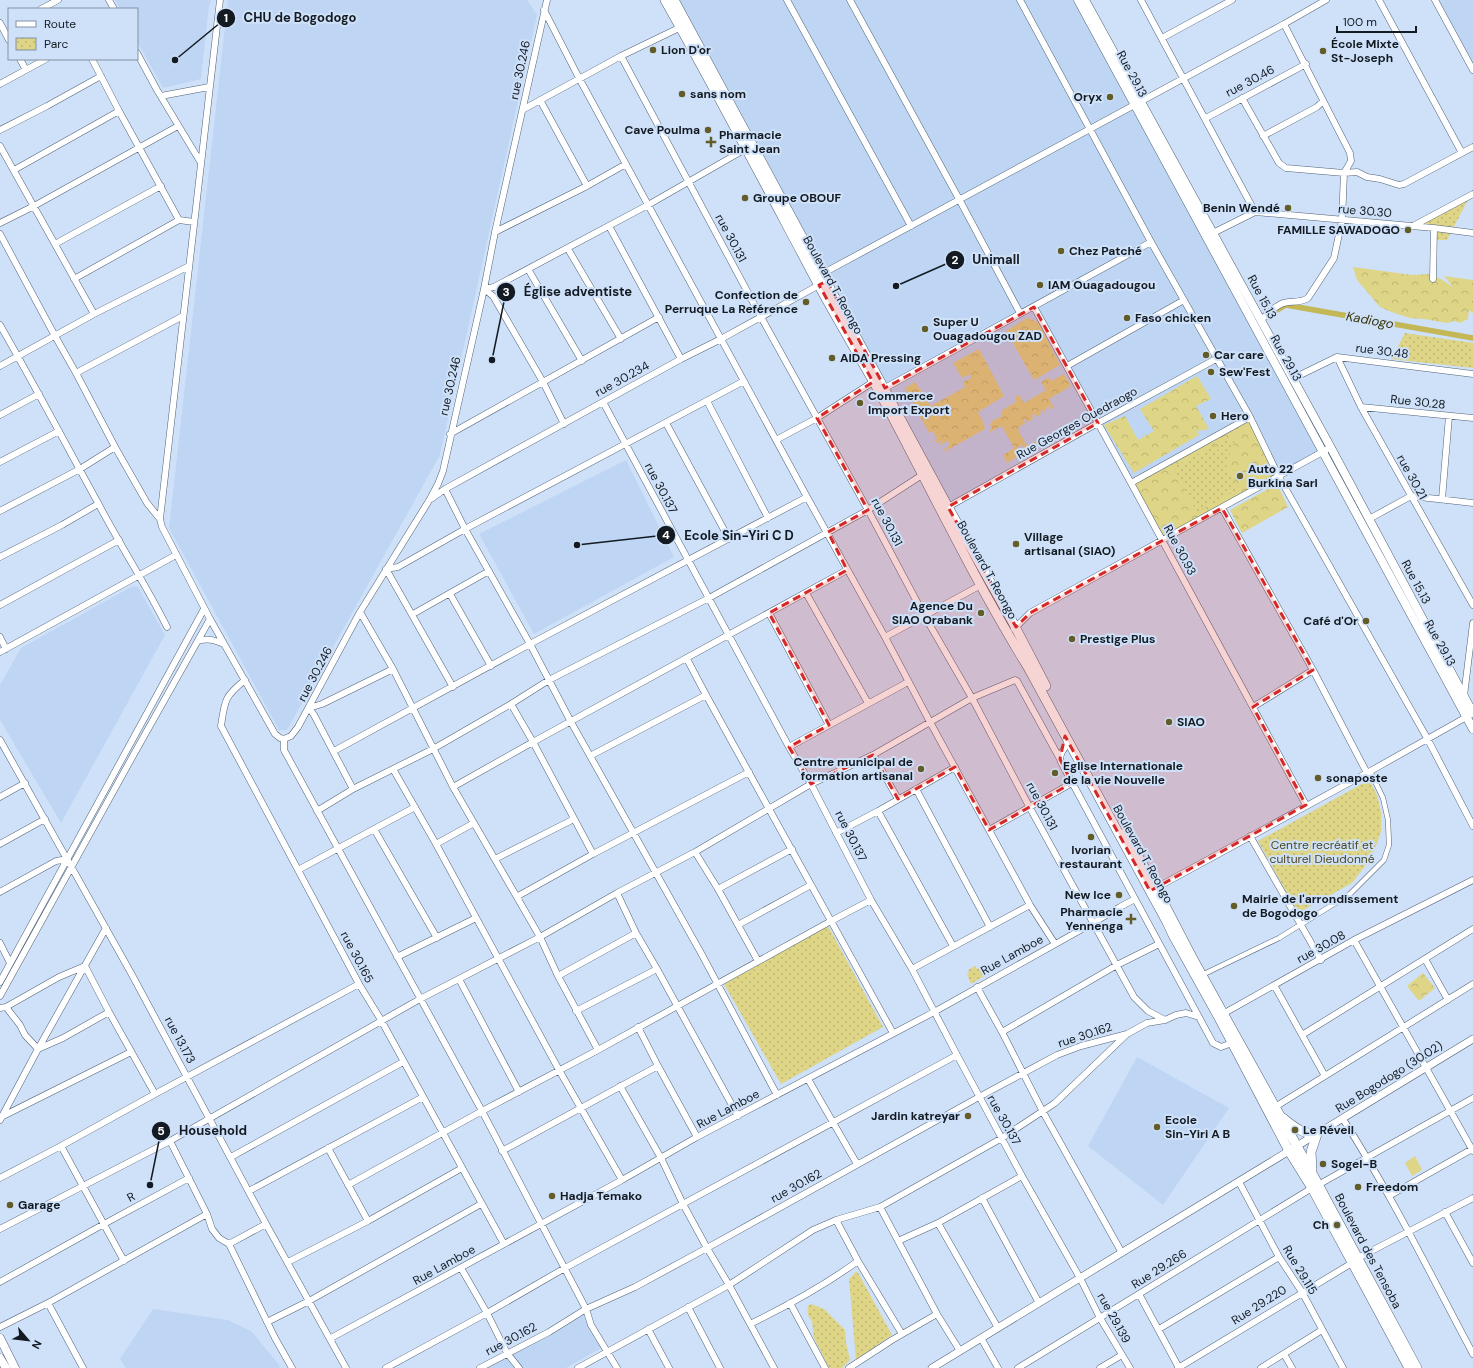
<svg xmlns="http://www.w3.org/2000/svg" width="1473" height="1368" font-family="'DM Sans',sans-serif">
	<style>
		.built { fill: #bed6f3 }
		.green { fill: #ded586 }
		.forest { fill: url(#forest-crowns) }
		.park { fill: url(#park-dots) }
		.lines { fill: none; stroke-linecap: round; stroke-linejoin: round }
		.canal { stroke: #c3b756; stroke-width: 5.5 }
		.pedestrian-casing { stroke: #516276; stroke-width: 5.5 }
		.minor-casing { stroke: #516276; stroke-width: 7 }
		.tertiary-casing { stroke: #516276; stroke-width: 8 }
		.secondary-casing { stroke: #516276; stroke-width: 9 }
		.primary-casing { stroke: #516276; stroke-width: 10 }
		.pedestrian { stroke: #fff; stroke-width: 4.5 }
		.minor { stroke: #fff; stroke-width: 6 }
		.tertiary { stroke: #fff; stroke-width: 7 }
		.secondary { stroke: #fff; stroke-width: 8 }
		.primary { stroke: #fff; stroke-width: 9 }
		.marked { fill: #d62828; fill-opacity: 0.2; stroke: #d62828; stroke-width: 3; stroke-dasharray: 8 5; stroke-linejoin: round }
		.poi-dot { fill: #635c28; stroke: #cee1f9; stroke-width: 1.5 }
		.labels { text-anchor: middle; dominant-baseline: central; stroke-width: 4; stroke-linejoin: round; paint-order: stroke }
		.poi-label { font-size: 12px; font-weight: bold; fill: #131a22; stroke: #cee1f9; text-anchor: start }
		.street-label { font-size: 12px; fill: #131a22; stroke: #cee1f9 }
		.park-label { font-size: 12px; fill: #4d471f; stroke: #cee1f9 }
		.water-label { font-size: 13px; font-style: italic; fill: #383308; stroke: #cee1f9 }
		.leader { fill: none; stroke: #131a22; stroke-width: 1.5 }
		.callout-dot { fill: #131a22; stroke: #cee1f9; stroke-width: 1.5 }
		.mark-label { font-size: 12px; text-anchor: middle; font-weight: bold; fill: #fff }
		.callout-label { font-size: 13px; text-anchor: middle; font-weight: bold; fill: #131a22; stroke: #cee1f9; stroke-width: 4; stroke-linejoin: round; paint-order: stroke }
	</style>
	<defs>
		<pattern id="forest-crowns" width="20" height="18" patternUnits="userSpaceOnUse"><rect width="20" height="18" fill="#ded586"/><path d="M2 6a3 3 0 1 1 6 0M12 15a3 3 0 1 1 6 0" fill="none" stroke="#beb673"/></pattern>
		<pattern id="park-dots" width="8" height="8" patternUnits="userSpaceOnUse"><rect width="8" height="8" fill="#ded586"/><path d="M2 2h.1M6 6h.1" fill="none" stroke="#beb673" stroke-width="1.8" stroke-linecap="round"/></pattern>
	</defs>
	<rect width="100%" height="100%" fill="#cee1f9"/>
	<!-- built -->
	<path class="built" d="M115,0H211L209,6L201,79L163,88L137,41V9H120Z
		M228,0H527L537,15L440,455L287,730H279L169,528Z
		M674,0H1078L1324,452L1162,539L1098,423L948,507Z
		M1437,0H1473V66Z
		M626,460L674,557L534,634L479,534Z
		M133,586L138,587L165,635L61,823L0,720V685L21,648Z
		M1137,1057L1229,1108L1163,1205L1088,1146Z
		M153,1309L228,1320L251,1331L280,1366L279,1368H126L120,1359Z
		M583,1315L601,1348L566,1368H486Z"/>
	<!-- green -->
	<path class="green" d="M1415,1156L1422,1170L1412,1176L1405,1163Z"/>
	<!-- forest -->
	<path class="forest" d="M1353,267L1412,275L1428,274L1441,279L1453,287L1444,276L1473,280V313L1469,310L1468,319L1460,323L1455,321L1447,323L1424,319L1410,318L1394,313L1380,307L1357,280Z
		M1027,318L1038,322L1060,365L1034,380L1006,331Z
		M979,349L1004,396L978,412L986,427L982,420L985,429L942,453L950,444L947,441L939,446L942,440L937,443L934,440L938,438L935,436L933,431L929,433L905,388L915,382L931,406L965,387L963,382L971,378L970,374L962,378L953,363Z
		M1064,374L1071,386L1049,399L1054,408L1051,409L1048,405L1047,407L1049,409L1045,407L1046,411L1045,413L1043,410L1040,411L1041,414L1037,417L1036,414L1034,415L1035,418L1032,414L1031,415L1033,419L1027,422L1025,419H1023L1025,424L1020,426L1018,430L1027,446L1036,441L1037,444L1022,451L1024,449L1022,445L1018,447L1017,451L1020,455L1007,463L1003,455L1014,448L1002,426L990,432V430L992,429L990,425L992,421L1002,416L1001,411L1016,402L1015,396L1019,395L1024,403L1046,390L1041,382L1049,377L1051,381Z
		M1197,376L1211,399L1196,406L1209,429L1197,431L1199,435L1134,473L1104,425L1125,416L1138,440L1154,431L1140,409Z
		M1249,418L1276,476L1162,539L1133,482Z
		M1277,484L1288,507L1242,533L1230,510Z
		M1423,973L1435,988L1419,1001L1407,986Z"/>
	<!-- park -->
	<path class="park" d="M1465,199L1468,200L1447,240H1435L1436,226L1420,224Z
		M1405,333L1473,343V368L1391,359Z
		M1236,437L1226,465L1239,489L1197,512L1173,467L1215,445L1218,450L1222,449L1220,443Z
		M1369,780L1377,795L1381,812V832L1372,857L1352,883L1298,913L1258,841Z
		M828,926L883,1027L781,1084L724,984Z
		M991,962L994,970L971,984L967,974L969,972L968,970L975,966L977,969L985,965L987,967Z
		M857,1271L892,1335L856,1360L849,1279Z
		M811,1304L824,1309L845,1330L846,1343L850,1360L842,1368H829L814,1338L812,1321C808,1317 806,1310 809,1305Z"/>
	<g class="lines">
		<!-- canal -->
		<path class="canal" d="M1269,315L1286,305L1473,338"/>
		<defs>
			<path id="pedestrian" d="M1202,975L1279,938L1350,894L1384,860L1389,845L1388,820L1383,798L1370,771"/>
			<path id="minor" d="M109,0L114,9
				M220,0L160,519L162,527L210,619L275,734L280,738L284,739
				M787,0L911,226
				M850,0L959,199L1020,313
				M1020,0L1151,242L1250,417L1279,477L1427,738L1473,826
				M1141,0L1255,212
				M1379,0L1462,153
				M1435,0L1473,70
				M41,9L58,0
				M544,10L579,78L807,497L885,637L930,722L1030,905L1055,944
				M0,23L9,40
				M1162,38L1232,0
				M137,53L157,90L201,163
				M621,56L761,317L868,510L924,615L972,698L1030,808L1134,997L1148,1011L1165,1020
				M20,59L26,70
				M92,59L119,111L179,220L194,222
				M0,84L46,59
				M161,96L209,87
				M1242,98L1279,163L1286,168L1344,173L1357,172L1367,177L1380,179L1399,185L1404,184L1473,147
				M540,100L587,186
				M524,109L621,56L681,27
				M1206,118L1306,64
				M0,130L47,106L101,76
				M1263,136L1317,107L1323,101
				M0,146L94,314
				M14,170L119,111
				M1255,212L1434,228L1473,233
				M0,223L34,206L178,126
				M609,226L681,359
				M1413,226L1473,194
				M495,232L587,186L626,164
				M1213,233L1255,212
				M0,234L55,336L76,373L115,447L147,503L160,519
				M55,244L161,186
				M568,249L621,339
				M528,269L582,361
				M820,275L1284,24L1326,0
				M74,279L179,220
				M1433,279L1434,228
				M484,289L494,287L648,205L749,147
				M484,289L493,296L543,382L564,424
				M1034,307L1131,483L1306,805
				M1261,320C1267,314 1273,308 1281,304C1289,300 1300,304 1308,298L1334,258L1342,220L1344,173L1351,161L1350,153L1284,24
				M0,325C34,384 65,443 98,503C120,545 146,585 167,627
				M1337,357L1361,407L1473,605
				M0,366L94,314L189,266
				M1067,366L1184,300
				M76,373L183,316
				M1292,379L1337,357L1473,374
				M885,388L1151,242
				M707,401L768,518
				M603,402L789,747L811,784L871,900L912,969L957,1055L1022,1176L1080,1278L1100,1318L1130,1368
				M1361,407L1473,418
				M0,415L39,394
				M666,423L729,539
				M450,434L659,317
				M776,440L817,418L873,382
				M0,462L59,431
				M1131,483L1250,417
				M445,489L465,529L530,644L571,722L701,953L777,1095
				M431,499L445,489L681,359L721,339L821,284
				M1442,499L1449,416
				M948,507L1098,423L1216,359
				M1222,508L1313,670L1367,773
				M0,511L80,469L115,447
				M1369,519L1411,496L1473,503
				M0,557L62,525L98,504
				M806,593L868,703
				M450,594L491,666
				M0,605L119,540
				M360,612L393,669L453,787L540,937L558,976L598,1050
				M769,613L829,725
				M413,614L489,571
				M1014,629L1030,613L1326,450
				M0,637L6,649
				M885,637L981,585
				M198,641C208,638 214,640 224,644
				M0,652L176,555
				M687,659L706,695L893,1033
				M245,680C224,697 225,700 221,726L359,984L381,1020L504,1244
				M453,687L386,569L398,567L465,529L744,381
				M1464,696L1473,623
				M511,704L533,742L847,570
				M1253,707L1313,670
				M284,739L291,736L298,727L360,612L430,499L438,484L443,471L484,289L495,232L547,0
				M284,739V750L482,1111L586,1309L591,1325L617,1368
				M0,740L131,973L266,1224L346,1368
				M1069,743C1064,748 1058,755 1061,762L1213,1043L1221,1047L1232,1043
				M789,747L908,682
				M334,751L530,644L807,497
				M873,755L898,799
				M590,756L706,695
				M393,769L436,844L559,1070L622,1180
				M453,787L533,742L593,854
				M353,789L314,715L309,708L322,704L393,669
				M916,789L990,927
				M0,797L25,783
				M317,811L353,789L433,749L511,704L549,680L709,598L868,510L922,475
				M878,811L953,946
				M374,829L437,938
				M989,830L1072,783
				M836,833L878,811L955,767
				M1250,836L1321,960
				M0,844L45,819
				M436,844L474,823
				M695,852L718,889L758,961
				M495,859L574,819
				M298,870L415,807
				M718,889L792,849
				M1154,889L1367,773L1470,715
				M0,892L56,861L68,859
				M617,893L636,933L657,969L738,1116
				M518,896L593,854L749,772
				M738,925L811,885
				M1354,940L1473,1151
				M0,943L10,963
				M397,957L476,918
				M1425,959L1448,1000
				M912,969L1030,905
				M558,976L636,933
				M459,979L519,1092
				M0,982L204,609
				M1274,985L1325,1076
				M977,987L1002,1032L1043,1112L1122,1253
				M0,996L134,754L210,619
				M6,1007L20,1025L25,1035L38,1049L63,1038L109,1012
				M0,1008L6,1007L59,977L85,966L109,1012L155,1094
				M576,1011L657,969
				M1221,1015L1354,940L1473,880
				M638,1027L658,1066L697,1137
				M1002,1032L1117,965L1159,944
				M1302,1035L1473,929
				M808,1079L857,1164
				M620,1086L661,1158L683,1204L707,1248L729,1285L774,1368
				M1275,1107L1473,984
				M1,1117L131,1052
				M1343,1119C1391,1194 1431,1275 1473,1354
				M0,1120L38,1049L106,928
				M170,1141L207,1214L212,1229L219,1238L229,1244L275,1338L292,1368
				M61,1146L124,1261
				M328,1148L368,1221
				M502,1151L658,1066
				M231,1157L403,1062
				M0,1178L61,1146L155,1094L359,984
				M1239,1182L1279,1257L1302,1292L1343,1368
				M348,1185L482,1111L598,1050L831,921L871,900
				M1318,1185L1473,1098
				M249,1191L423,1097
				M1389,1196L1472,1149
				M982,1198L1039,1303
				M880,1207L937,1314L960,1351
				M1445,1212L1473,1263
				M836,1220L858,1261L902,1334
				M938,1223L998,1328
				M0,1229L170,1141L420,999L540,937L617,893L695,852L811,784L873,755L972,698L1015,680L1017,681L1060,759
				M898,1241L938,1223L1022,1176
				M229,1244L266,1224
				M1358,1258L1473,1198
				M288,1262L368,1221L462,1168
				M461,1268L487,1313L507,1353L519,1368
				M0,1282L104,1224L189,1178
				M1139,1294L1179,1368
				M48,1303L83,1368
				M790,1303L825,1368
				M688,1307L720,1368
				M267,1322L309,1301L481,1204
				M750,1324C787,1306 825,1285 858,1261
				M0,1327L48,1303L207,1214
				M648,1329L669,1368
				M1159,1329L1279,1257
				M331,1338L622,1180L697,1137L934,1012L1093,923L1120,907L1135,899
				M981,1338L998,1368
				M1284,1354L1292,1368
				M386,1368L487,1313L565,1268L957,1055
				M480,1368L549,1332L586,1309L635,1287L707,1248L979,1097L1057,1055L1081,1046L1127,1034
				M578,1368L729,1285L813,1230L836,1220L880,1207L1002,1138L1055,1103L1127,1034L1147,1023L1165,1020L1176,1015L1186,1013L1199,1017
				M849,1368L892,1340L937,1314
				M1018,1368L1312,1188
				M1100,1368L1122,1355
				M1178,1368L1352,1263
				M1261,1368L1322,1330"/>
			<path id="tertiary" d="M932,1368L1473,1039"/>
			<path id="secondary" d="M1078,0L1473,729
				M1085,0L1331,448L1473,713
				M0,1338L15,1368
				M0,1358L6,1368"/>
			<path id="primary" d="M665,0C717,92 766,186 816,280C836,318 859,355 880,393C929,485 974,580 1029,669L1167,922L1173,935L1218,1016L1289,1151L1312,1188L1409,1368
				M674,0L948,507L1011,619L1046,686
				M1125,833L1156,888L1194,961L1313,1175L1417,1368
				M1283,1118C1294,1127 1302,1134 1317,1134L1311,1152L1312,1170"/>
		</defs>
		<!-- pedestrian casing -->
		<use href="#pedestrian" class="pedestrian-casing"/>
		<!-- minor casing -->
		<use href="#minor" class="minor-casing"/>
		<!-- tertiary casing -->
		<use href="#tertiary" class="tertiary-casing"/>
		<!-- secondary casing -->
		<use href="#secondary" class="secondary-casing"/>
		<!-- primary casing -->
		<use href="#primary" class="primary-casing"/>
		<!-- pedestrian -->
		<use href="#pedestrian" class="pedestrian"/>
		<!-- minor -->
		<use href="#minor" class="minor"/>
		<!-- tertiary -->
		<use href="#tertiary" class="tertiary"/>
		<!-- secondary -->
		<use href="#secondary" class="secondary"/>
		<!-- primary -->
		<use href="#primary" class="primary"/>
	</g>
	<!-- marked area -->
	<path class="marked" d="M827,281L885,388L1034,307L1098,423L948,507L1016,627L1030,613L1222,508L1313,670L1253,707L1306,805L1150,891L1065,736L1060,759L1072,783L989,830L955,767L898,799L873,755L811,784L789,747L829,725L769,613L847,570L828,532L868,510L817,418L873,382L819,285Z"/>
	<!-- markers -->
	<g class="poi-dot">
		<circle cx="653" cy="50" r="4"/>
		<circle cx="1323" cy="51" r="4"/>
		<circle cx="682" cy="94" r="4"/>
		<circle cx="1110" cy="97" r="4"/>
		<circle cx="708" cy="130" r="4"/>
		<path d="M709 136h4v4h4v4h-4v4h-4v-4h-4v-4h4z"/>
		<circle cx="745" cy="198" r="4"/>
		<circle cx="1288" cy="208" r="4"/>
		<circle cx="1408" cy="230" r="4"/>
		<circle cx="1061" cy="251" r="4"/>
		<circle cx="1040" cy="285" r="4"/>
		<circle cx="806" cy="302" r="4"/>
		<circle cx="1127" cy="318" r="4"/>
		<circle cx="925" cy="329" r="4"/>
		<circle cx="1206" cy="355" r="4"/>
		<circle cx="832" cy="358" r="4"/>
		<circle cx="1211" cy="372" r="4"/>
		<circle cx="860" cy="403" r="4"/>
		<circle cx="1213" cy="416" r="4"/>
		<circle cx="1240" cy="476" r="4"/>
		<circle cx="1016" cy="544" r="4"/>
		<circle cx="981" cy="613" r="4"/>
		<circle cx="1366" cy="621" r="4"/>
		<circle cx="1072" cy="639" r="4"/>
		<circle cx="1169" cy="722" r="4"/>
		<circle cx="921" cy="769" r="4"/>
		<circle cx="1055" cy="773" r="4"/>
		<circle cx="1318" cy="778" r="4"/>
		<circle cx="1091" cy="837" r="4"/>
		<circle cx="1119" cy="895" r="4"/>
		<circle cx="1234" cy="906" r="4"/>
		<path d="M1129 913h4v4h4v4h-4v4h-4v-4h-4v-4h4z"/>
		<circle cx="968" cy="1116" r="4"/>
		<circle cx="1157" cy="1127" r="4"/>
		<circle cx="1295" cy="1130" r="4"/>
		<circle cx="1323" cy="1164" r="4"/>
		<circle cx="1358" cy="1187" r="4"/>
		<circle cx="552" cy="1196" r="4"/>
		<circle cx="10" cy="1205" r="4"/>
		<circle cx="1337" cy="1225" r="4"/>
	</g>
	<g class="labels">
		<!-- poi labels -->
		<g class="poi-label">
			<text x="1331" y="44">École Mixte<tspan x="1331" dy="14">St-Joseph</tspan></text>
			<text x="661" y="50">Lion D'or</text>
			<text x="690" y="94">sans nom</text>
			<text x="1102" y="97" text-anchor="end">Oryx</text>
			<text x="700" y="130" text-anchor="end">Cave Poulma</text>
			<text x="719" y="135">Pharmacie<tspan x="719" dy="14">Saint Jean</tspan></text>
			<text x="753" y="198">Groupe OBOUF</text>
			<text x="1280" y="208" text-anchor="end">Benin Wendé</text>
			<text x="1400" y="230" text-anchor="end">FAMILLE SAWADOGO</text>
			<text x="1069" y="251">Chez Patché</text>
			<text x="1048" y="285">IAM Ouagadougou</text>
			<text x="798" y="295" text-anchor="end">Confection de<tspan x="798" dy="14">Perruque La Reférence</tspan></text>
			<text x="1135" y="318">Faso chicken</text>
			<text x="933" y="322">Super U<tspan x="933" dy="14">Ouagadougou ZAD</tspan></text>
			<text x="1214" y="355">Car care</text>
			<text x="840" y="358">AIDA Pressing</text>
			<text x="1219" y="372">Sew'Fest</text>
			<text x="868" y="396">Commerce<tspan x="868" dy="14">Import Export</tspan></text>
			<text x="1221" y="416">Hero</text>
			<text x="1248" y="469">Auto 22<tspan x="1248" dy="14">Burkina Sarl</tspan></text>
			<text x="1024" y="537">Village<tspan x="1024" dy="14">artisanal (SIAO)</tspan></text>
			<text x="973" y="606" text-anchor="end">Agence Du<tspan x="973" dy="14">SIAO Orabank</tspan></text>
			<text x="1358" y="621" text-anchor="end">Café d'Or</text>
			<text x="1080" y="639">Prestige Plus</text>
			<text x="1177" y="722">SIAO</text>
			<text x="913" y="762" text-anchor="end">Centre municipal de<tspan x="913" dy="14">formation artisanal</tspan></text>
			<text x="1063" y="766">Eglise Internationale<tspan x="1063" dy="14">de la vie Nouvelle</tspan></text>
			<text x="1326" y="778">sonaposte</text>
			<text x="1091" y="850" text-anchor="middle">Ivorian<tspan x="1091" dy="14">restaurant</tspan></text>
			<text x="1111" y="895" text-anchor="end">New Ice</text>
			<text x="1242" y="899">Mairie de l'arrondissement<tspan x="1242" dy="14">de Bogodogo</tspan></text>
			<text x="1123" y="912" text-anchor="end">Pharmacie<tspan x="1123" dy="14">Yennenga</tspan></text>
			<text x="960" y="1116" text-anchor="end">Jardin katreyar</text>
			<text x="1165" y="1120">Ecole<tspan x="1165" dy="14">Sin-Yiri A B</tspan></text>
			<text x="1303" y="1130">Le Réveil</text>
			<text x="1331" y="1164">Sogel-B</text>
			<text x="1366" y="1187">Freedom</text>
			<text x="560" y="1196">Hadja Temako</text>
			<text x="18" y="1205">Garage</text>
			<text x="1329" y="1225" text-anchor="end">Ch</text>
		</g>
		<!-- street labels -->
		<g class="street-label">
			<text transform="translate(520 70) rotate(-78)">rue 30.246</text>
			<text transform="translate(1132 74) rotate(62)">Rue 29.13</text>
			<text transform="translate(1250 81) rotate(-28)">rue 30.46</text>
			<text transform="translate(1365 211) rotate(5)">rue 30.30</text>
			<text transform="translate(731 238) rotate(62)">rue 30.131</text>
			<text transform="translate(833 285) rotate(61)">Boulevard T. Reongo</text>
			<text transform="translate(1262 297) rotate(62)">Rue 15.13</text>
			<text transform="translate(1382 351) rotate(7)">rue 30.48</text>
			<text transform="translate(1286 358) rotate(61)">Rue 29.13</text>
			<text transform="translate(622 379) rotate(-29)">rue 30.234</text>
			<text transform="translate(450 386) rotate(-77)">rue 30.246</text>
			<text transform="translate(1418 402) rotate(6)">Rue 30.28</text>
			<text transform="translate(1077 423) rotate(-29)">Rue Georges Ouedraogo</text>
			<text transform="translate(1412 477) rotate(61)">rue 30.21</text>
			<text transform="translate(661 488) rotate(62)">rue 30.137</text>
			<text transform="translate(887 522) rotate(62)">rue 30.131</text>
			<text transform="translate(1180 550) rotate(62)">Rue 30.93</text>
			<text transform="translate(987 570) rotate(61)">Boulevard T. Reongo</text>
			<text transform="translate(1416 582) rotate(62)">Rue 15.13</text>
			<text transform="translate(1440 643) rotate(61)">Rue 29.13</text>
			<text transform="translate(315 674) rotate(-62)">rue 30.246</text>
			<text transform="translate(1042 806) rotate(62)">rue 30.131</text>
			<text transform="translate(851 836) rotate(63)">rue 30.137</text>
			<text transform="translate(1143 854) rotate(61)">Boulevard T. Reongo</text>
			<text transform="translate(1321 947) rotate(-29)">rue 30.08</text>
			<text transform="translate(1012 955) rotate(-29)">Rue Lamboe</text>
			<text transform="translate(357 957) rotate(62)">rue 30.165</text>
			<text transform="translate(1085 1035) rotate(-18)">rue 30.162</text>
			<text transform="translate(180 1040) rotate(62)">rue 13.173</text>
			<text transform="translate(1389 1077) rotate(-32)">Rue Bogodogo (30.02)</text>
			<text transform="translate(728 1109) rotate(-28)">Rue Lamboe</text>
			<text transform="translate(1004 1120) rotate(61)">rue 30.137</text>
			<text transform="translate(796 1186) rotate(-29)">rue 30.162</text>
			<text transform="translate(131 1197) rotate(-28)">R</text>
			<text transform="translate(1368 1251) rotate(62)">Boulevard des Tensoba</text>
			<text transform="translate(444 1265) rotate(-29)">Rue Lamboe</text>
			<text transform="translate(1159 1269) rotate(-32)">Rue 29.266</text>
			<text transform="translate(1300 1270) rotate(59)">Rue 29.115</text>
			<text transform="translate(1259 1305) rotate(-32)">Rue 29.220</text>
			<text transform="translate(1114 1318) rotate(61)">rue 29.139</text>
			<text transform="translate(511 1339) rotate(-28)">rue 30.162</text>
		</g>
		<!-- park labels -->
		<g class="park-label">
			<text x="1322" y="845">Centre recréatif et<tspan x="1322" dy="14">culturel Dieudonné</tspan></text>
		</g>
		<!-- water labels -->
		<g class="water-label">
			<text transform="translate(1370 320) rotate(10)">Kadiogo</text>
		</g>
	</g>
	<!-- callouts -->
	<path class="leader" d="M175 60L226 18M896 286L955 260M492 360L506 292M577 545L666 535M150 1185L161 1131"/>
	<g class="callout-dot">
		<circle cx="175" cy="60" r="4"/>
		<circle cx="896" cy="286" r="4"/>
		<circle cx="492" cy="360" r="4"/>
		<circle cx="577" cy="545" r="4"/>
		<circle cx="150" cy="1185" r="4"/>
		<circle cx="226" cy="18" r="10"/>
		<circle cx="955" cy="260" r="10"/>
		<circle cx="506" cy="292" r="10"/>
		<circle cx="666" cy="535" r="10"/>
		<circle cx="161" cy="1131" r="10"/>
	</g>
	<g class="mark-label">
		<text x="226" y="22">1</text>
		<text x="955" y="264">2</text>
		<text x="506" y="296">3</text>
		<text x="666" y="539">4</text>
		<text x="161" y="1135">5</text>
	</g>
	<g class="callout-label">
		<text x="300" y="22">CHU de Bogodogo</text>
		<text x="996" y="264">Unimall</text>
		<text x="578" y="296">Église adventiste</text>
		<text x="739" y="540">Ecole Sin-Yiri C D</text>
		<text x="213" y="1135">Household</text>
	</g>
	<!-- legend -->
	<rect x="8" y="8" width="130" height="52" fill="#cee1f9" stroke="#8391a3"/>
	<rect x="16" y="21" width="20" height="6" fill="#ffffff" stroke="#8391a3"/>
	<text x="44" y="28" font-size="12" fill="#131a22">Route</text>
	<rect x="16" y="38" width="20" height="12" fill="url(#park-dots)" stroke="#8391a3"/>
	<text x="44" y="48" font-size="12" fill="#131a22">Parc</text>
	<!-- north arrow -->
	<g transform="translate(28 1340) rotate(118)" stroke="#cee1f9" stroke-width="3" paint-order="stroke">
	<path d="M0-3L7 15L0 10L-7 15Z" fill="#131a22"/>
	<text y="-6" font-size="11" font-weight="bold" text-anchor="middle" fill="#131a22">N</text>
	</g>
	<!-- scale -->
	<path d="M1337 26v6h79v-6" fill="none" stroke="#131a22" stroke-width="2"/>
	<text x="1343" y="26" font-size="12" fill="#131a22" stroke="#cee1f9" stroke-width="3" paint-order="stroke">100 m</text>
</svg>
